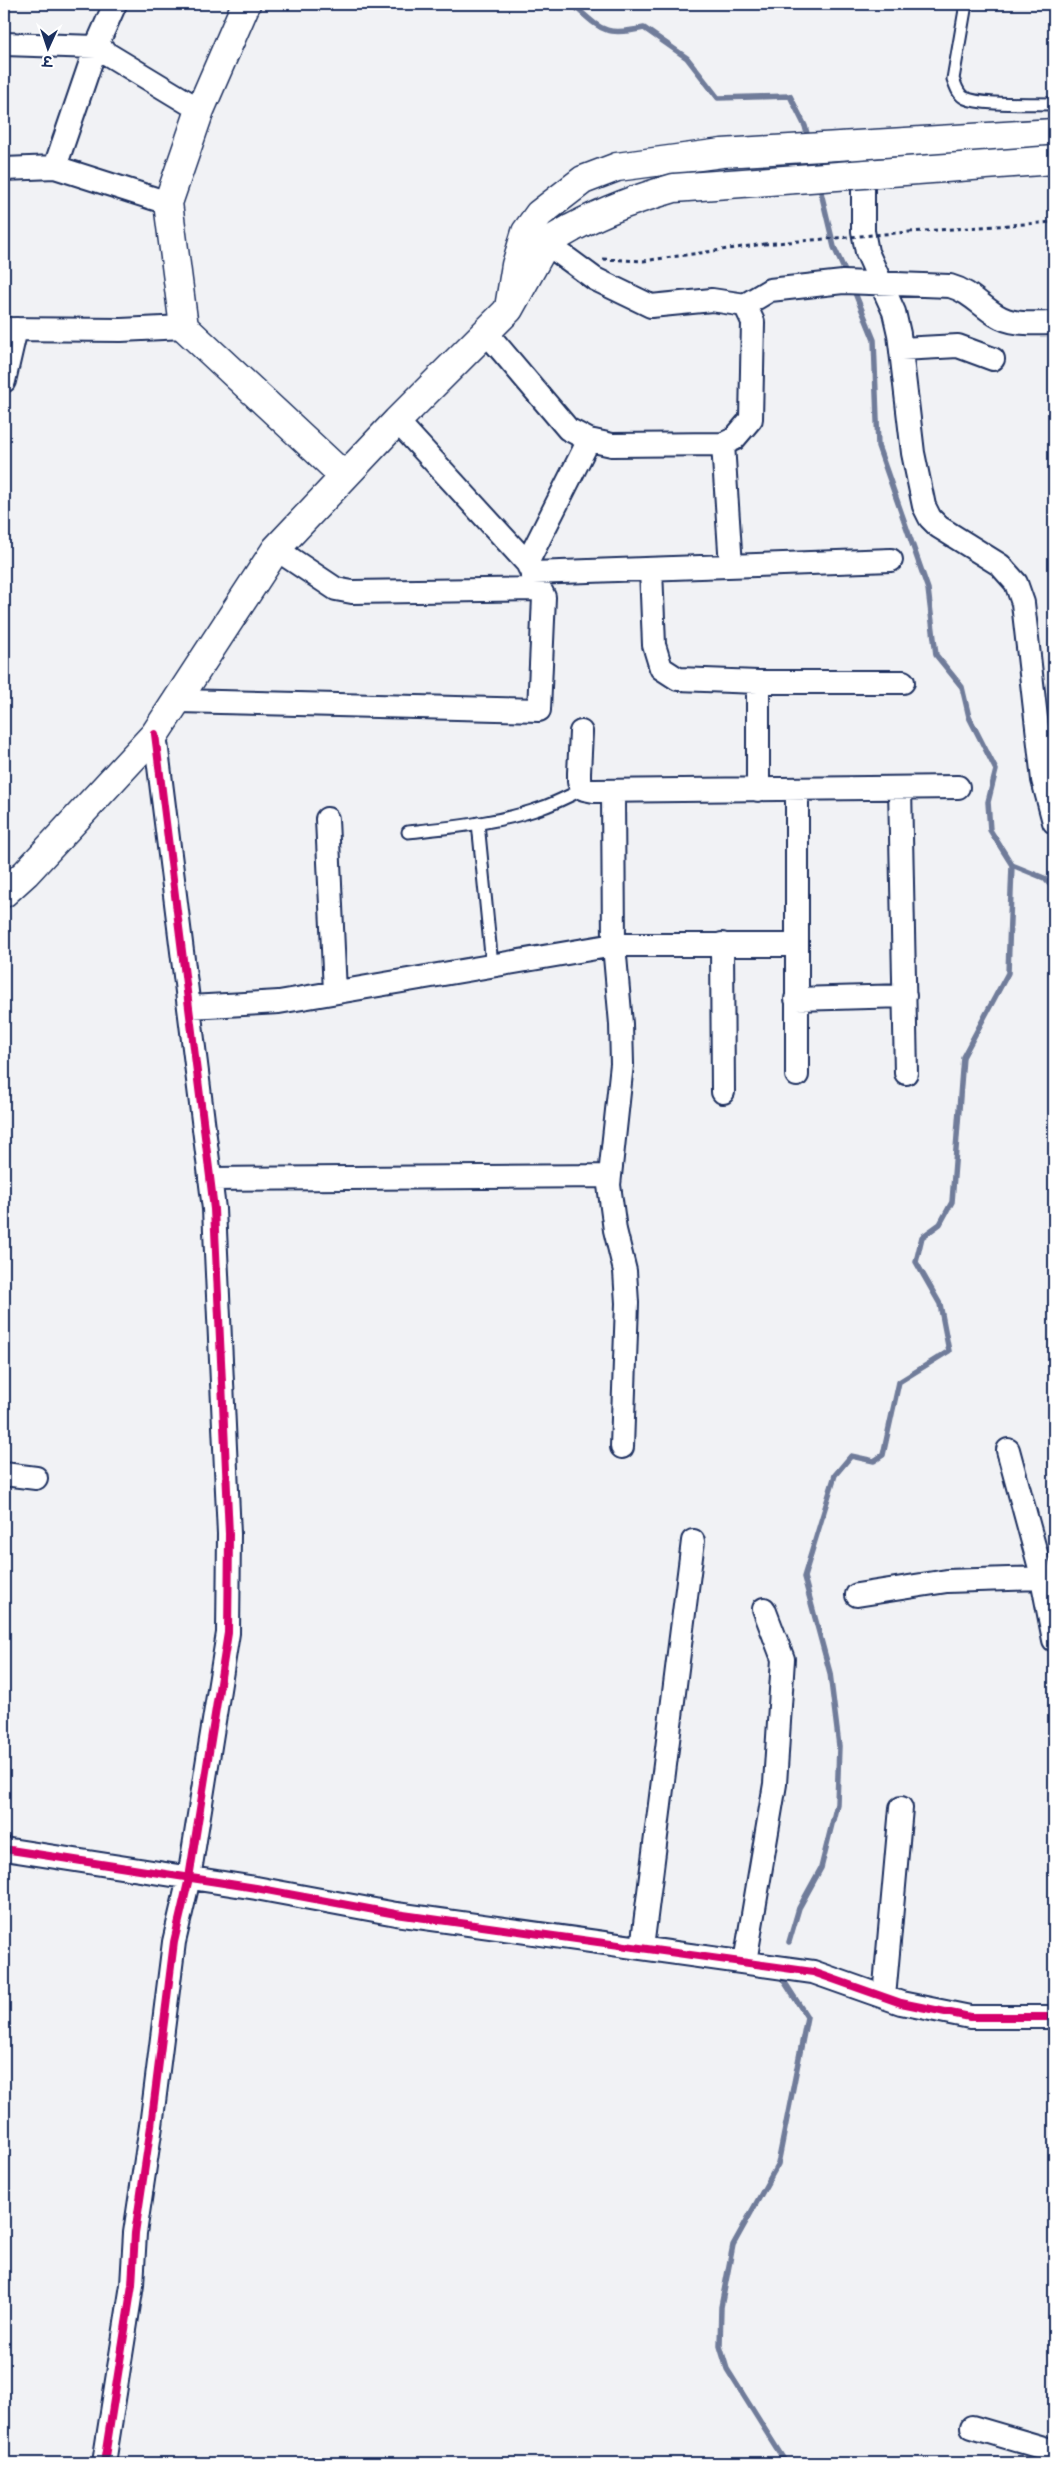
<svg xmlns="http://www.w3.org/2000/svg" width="1058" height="2467" font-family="Delius,'Playpen Sans Deva',sans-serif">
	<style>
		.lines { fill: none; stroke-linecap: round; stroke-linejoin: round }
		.stream { stroke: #707c9a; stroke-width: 5.5 }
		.service-casing { stroke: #1b2f5e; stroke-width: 15 }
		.minor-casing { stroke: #1b2f5e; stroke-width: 26 }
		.tertiary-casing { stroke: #1b2f5e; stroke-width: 31 }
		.primary-casing { stroke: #1b2f5e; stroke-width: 31 }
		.trunk-casing { stroke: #1b2f5e; stroke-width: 31 }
		.path { stroke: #1b2f5e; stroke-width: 3; stroke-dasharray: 4 4; stroke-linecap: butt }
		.service { stroke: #fff; stroke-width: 11 }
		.minor { stroke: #fff; stroke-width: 22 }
		.tertiary { stroke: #fff; stroke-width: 28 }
		.primary { stroke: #fff; stroke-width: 28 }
		.trunk { stroke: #fff; stroke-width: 28 }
		.trunk-bridge-casing { stroke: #1b2f5e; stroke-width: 31; stroke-linecap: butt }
		.path-bridge { stroke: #1b2f5e; stroke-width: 3; stroke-dasharray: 4 4; stroke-linecap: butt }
		.trunk-bridge { stroke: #fff; stroke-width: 28 }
		.cycleway-casing { stroke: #fff; stroke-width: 11 }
		.cycleway { stroke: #d6006c; stroke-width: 8 }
	</style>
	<rect width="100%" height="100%" fill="#f1f2f5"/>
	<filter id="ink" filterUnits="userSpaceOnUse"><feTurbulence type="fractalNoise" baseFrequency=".02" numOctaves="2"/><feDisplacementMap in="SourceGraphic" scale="10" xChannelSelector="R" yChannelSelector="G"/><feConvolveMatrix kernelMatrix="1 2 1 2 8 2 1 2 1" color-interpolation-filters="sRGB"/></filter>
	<g filter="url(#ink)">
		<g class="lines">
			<!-- stream -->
			<path class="stream" d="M572,4C602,30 604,37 644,28L687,58L718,98L790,96L805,126L809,141
				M819,184L834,247L848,278
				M1012,865L1044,878L1054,889
				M789,1942L799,1908L821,1868L837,1804L839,1746L830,1673L804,1577L835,1475L851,1456L874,1461L883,1455L899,1382L949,1351L940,1304L916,1262L922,1237L940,1224L952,1202L963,1057L1008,973L1012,865L990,830L988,802L996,770L969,717L962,687L936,655L928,589L878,446L874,340L853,288
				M782,1978L807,2017L778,2164L733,2245L721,2307L720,2346L727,2369L786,2463"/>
			<defs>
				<path id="service" d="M966,4L953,79C956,86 958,95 965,98C983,106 1033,103 1054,104
					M478,823L492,965
					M408,832C453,827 499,823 541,808C556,803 570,795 584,789"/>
				<path id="minor" d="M4,44L96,47L200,110
					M863,159V231L867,252L894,312L899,334L913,453L924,506L930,518L939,527L1000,565L1016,583L1023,603L1043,780L1054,822
					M55,167L96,47L115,4
					M4,169L55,167L168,203
					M745,305L770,290L843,282L950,286C969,291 980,305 996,315C1013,326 1035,323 1054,323
					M4,329L121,330L184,327
					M485,331L568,429L589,440L612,445L723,444L734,439L751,419L753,322L745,305L712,300L651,306L595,279L546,243
					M901,349L958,346L993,359
					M4,381L16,329
					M723,444L731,566
					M276,549L336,589L352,592L540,589
					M527,563L589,440
					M651,569L654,645L661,668L678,679L758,682H903
					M533,573L891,560
					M758,682V790
					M178,701L539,710L544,597L527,563L397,421
					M581,732L579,773V782L584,789L594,791L958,787
					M900,788L906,1073
					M613,793L614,945L621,1024L622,1064L609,1185L615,1230L625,1271L627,1303L622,1447
					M327,819L335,992
					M722,944L723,1092
					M796,999L905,996
					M190,1007L279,1002L614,945H797
					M797,1075V790
					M210,1179L610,1176
					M1008,1450L1040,1568L1054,1640
					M4,1474L36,1478
					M857,1595L947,1581L1042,1578
					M4,1849L256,1888L396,1914L813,1972L901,2003L970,2017H1054
					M642,1948L693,1541
					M745,1962L775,1784L783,1659L764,1609
					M884,1997L901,1808
					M972,2427L1054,2451
					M104,2463L132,2285L135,2233L151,2126L174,1942L189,1878L228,1633L229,1534L214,1209L155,734"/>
				<path id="tertiary" d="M509,308L516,265L526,232L539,214L583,180L617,167L722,153L1054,133"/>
				<path id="primary" d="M246,4L200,110L168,203L184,327L344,476"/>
				<path id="trunk" d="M4,893L26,873L155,734L276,549L397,421L509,309L546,243L572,228"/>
			</defs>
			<!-- service casing -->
			<use href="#service" class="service-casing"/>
			<!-- minor casing -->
			<use href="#minor" class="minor-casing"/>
			<!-- tertiary casing -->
			<use href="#tertiary" class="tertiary-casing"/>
			<!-- primary casing -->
			<use href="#primary" class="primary-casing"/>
			<!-- trunk casing -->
			<use href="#trunk" class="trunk-casing"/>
			<!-- path -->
			<path class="path" d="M909,232L1054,222
				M603,259L643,261L764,244"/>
			<!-- service -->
			<use href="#service" class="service"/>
			<!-- minor -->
			<use href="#minor" class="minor"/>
			<!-- tertiary -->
			<use href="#tertiary" class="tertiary"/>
			<!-- primary -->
			<use href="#primary" class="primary"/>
			<!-- trunk -->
			<use href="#trunk" class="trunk"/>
			<defs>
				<path id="trunk-bridge" d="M572,228C607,209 636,199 674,188L1054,160"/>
			</defs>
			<!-- trunk-bridge casing -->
			<use href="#trunk-bridge" class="trunk-bridge-casing"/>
			<!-- path-bridge -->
			<path class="path-bridge" d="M764,244L909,232"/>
			<!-- trunk-bridge -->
			<use href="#trunk-bridge" class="trunk-bridge"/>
			<defs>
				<path id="cycleway" d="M4,1849L256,1888L396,1914L813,1972L901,2003L970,2017H1054
					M104,2463L132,2285L135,2233L151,2126L174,1942L189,1878L228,1633L229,1534L214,1209L155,734"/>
			</defs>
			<!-- cycleway casing -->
			<use href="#cycleway" class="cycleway-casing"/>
			<!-- cycleway -->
			<use href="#cycleway" class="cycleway"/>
		</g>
	</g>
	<!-- margin -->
	<rect width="1058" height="2467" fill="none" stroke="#fff" stroke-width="20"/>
	<rect x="10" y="10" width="1038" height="2447" fill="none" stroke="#1b2f5e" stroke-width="2" filter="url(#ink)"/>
	<!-- north arrow -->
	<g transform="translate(48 48) rotate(183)" stroke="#ffffff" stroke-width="4" paint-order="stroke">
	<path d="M0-4L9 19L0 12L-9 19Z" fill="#1b2f5e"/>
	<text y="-8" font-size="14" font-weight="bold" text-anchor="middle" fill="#1b2f5e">उ</text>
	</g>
</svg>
